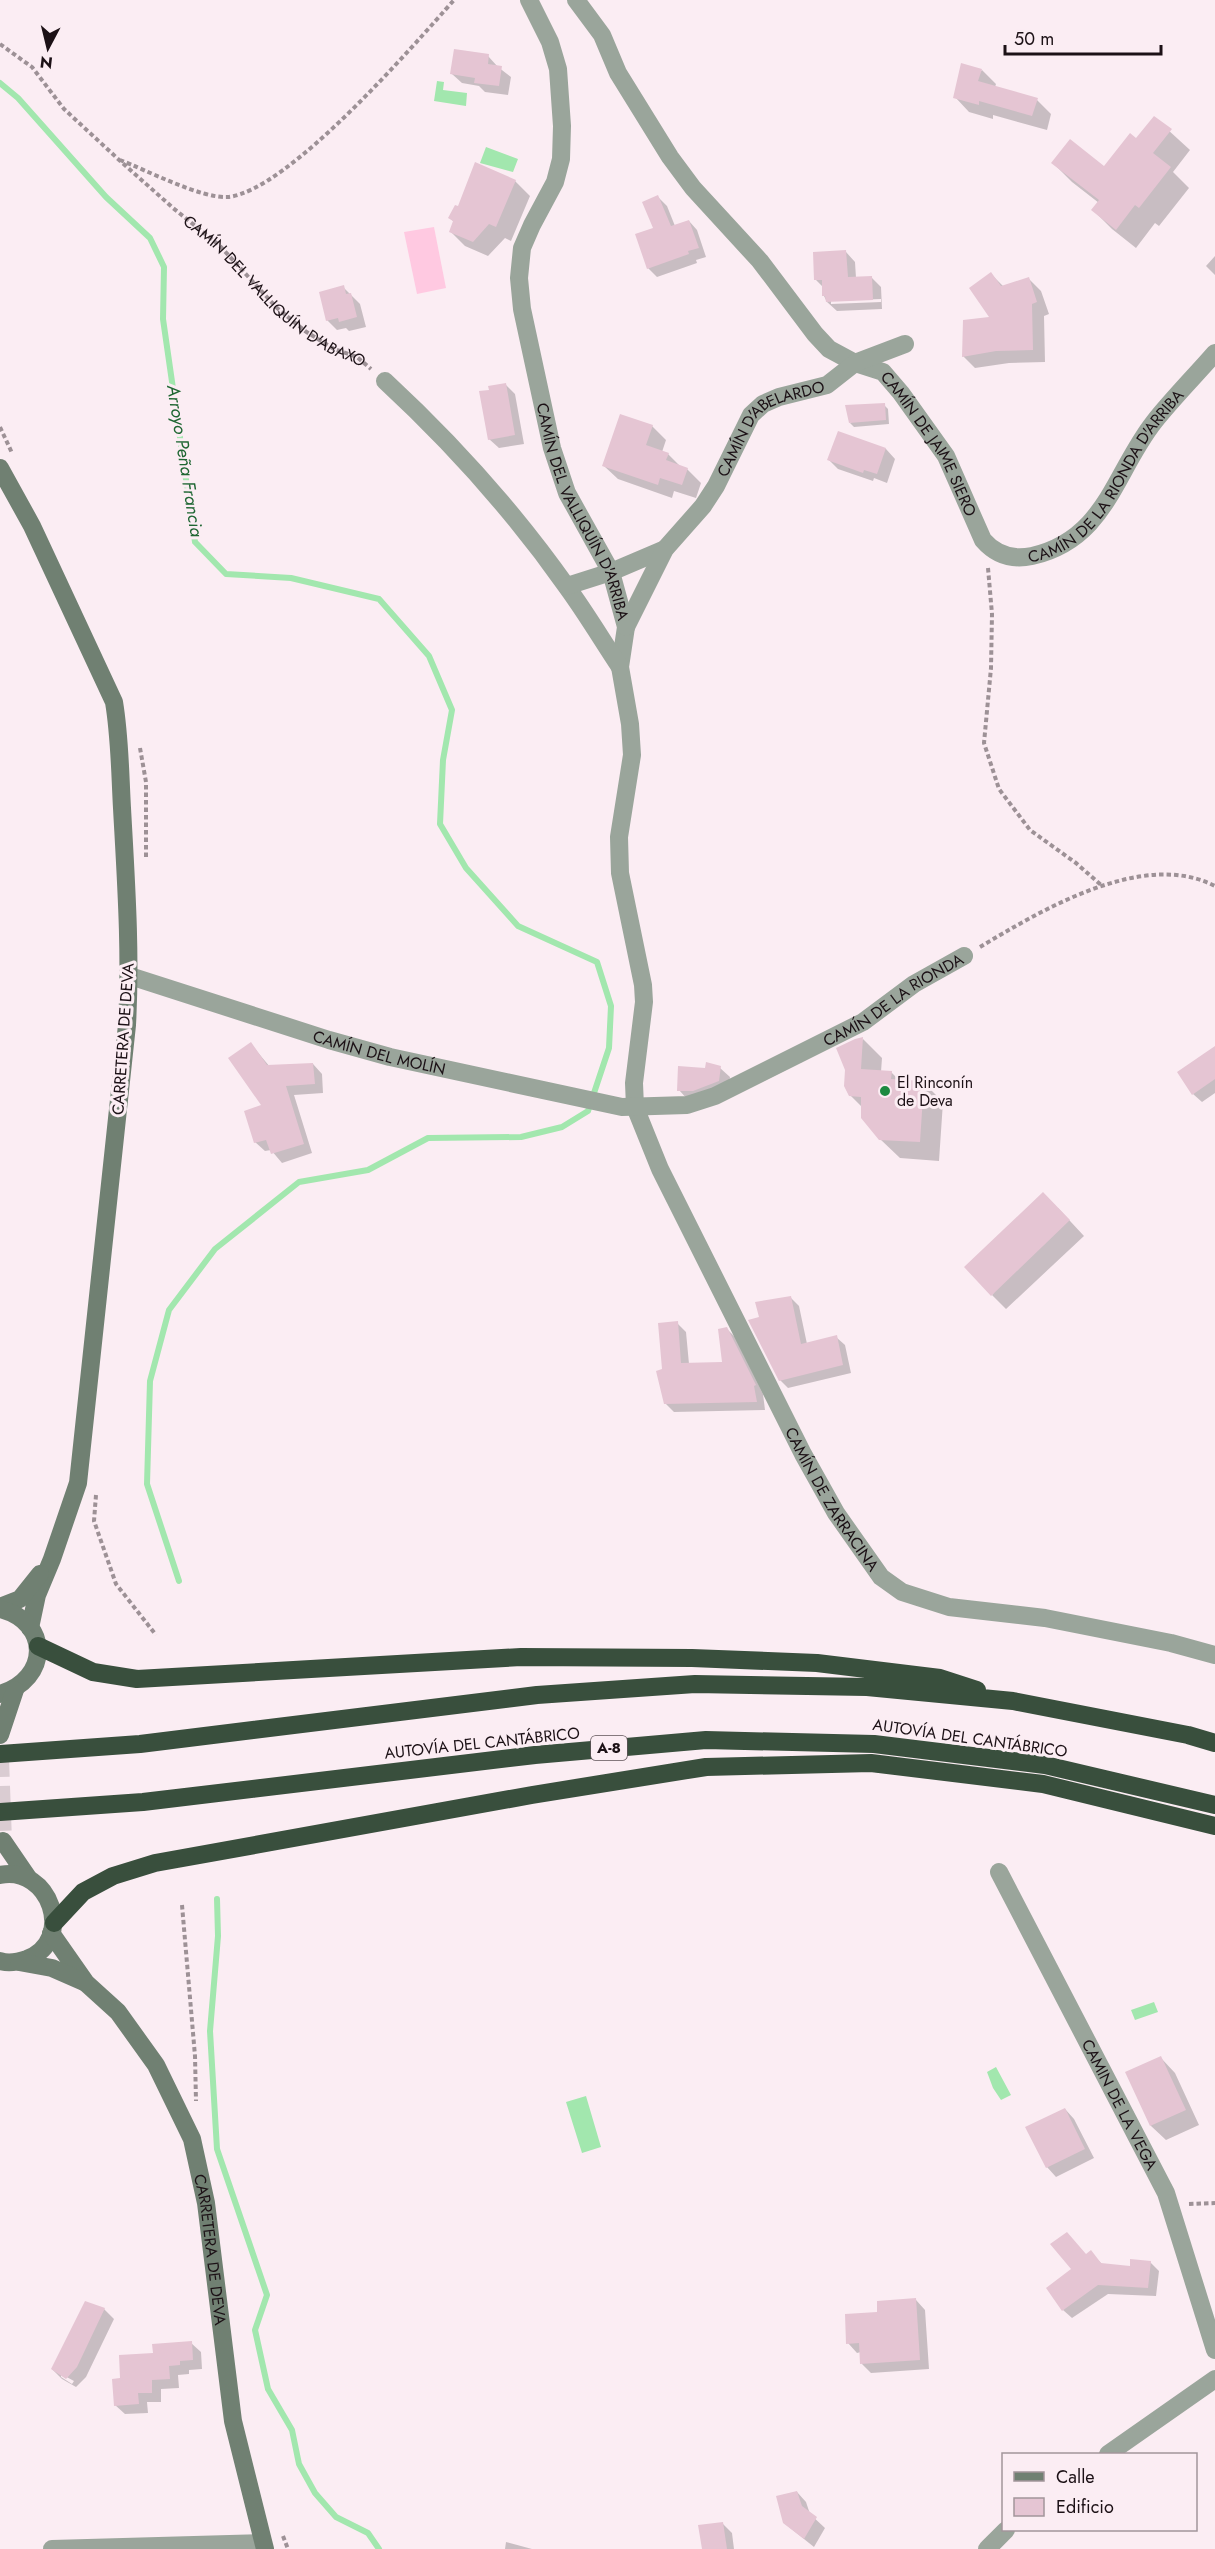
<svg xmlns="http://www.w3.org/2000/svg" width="1215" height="2549" font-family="Jost,sans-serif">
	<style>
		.green { fill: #ffc9e1 }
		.water { fill: #a2e7ae }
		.shadow { fill: #0003; fill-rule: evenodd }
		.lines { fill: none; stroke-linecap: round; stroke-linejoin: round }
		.stream { stroke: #a2e7ae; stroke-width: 6 }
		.building { fill: #e5c5d3 }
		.secondary-tunnel { stroke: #daccd2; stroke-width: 18; stroke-dasharray: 18 9; stroke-linecap: butt }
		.path { stroke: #9d9196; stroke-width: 4; stroke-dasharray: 4.5 3; stroke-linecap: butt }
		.street { stroke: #9aa59b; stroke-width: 18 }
		.secondary { stroke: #708072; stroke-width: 18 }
		.highway { stroke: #394f3d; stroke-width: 18 }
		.poi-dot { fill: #1c8940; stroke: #fbedf3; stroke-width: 2 }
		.labels { text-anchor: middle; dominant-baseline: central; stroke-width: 6; stroke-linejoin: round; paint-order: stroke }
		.shield { fill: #fbedf3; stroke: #5f5358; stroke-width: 1.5 }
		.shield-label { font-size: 15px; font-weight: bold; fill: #1c1116 }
		.street-label { font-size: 16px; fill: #1c1116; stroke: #fbedf3 }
		.poi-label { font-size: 16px; fill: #1c1116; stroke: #fbedf3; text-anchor: start }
		.water-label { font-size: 18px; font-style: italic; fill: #1e6632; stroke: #fbedf3 }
	</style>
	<rect width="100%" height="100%" fill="#fbedf3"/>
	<!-- green -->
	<path class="green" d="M434,227L446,288L417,294L404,232Z"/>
	<!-- water -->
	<path class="water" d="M437,81L444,82L443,90L467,93L466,106L434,101Z
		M486,147L518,159L513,172L480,163Z
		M1154,2002L1158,2012L1135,2020L1131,2010Z
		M996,2067L1011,2095L1001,2100L993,2088L987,2072Z
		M586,2096L601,2147L582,2153L566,2102Z"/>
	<!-- shadow -->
	<path class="shadow" d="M488,56L498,67L511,77L508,95L485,92L479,86L462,83L452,74Z
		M982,70L996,84L995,87L1037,100L1051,114L1047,130L993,115V119L969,112L955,97Z
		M1155,118L1190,150L1173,172L1189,188L1159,226L1155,223L1136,248L1112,229L1093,210L1099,203L1072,182L1053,163L1105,168L1137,140Z
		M515,181L530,196L511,241L505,238L488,256L465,246L451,232L454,222L450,218L459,207Z
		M658,197L667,206L675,226L689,221L697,230L706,257L696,260L697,263L657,277L648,268Z
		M846,252L855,262L856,278H872L881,287L882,309L837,311L827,302L824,296L823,287L816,280ZM881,299V302L831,304V301Z
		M1215,256V275L1206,266Z
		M991,274L1004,287L1029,279L1041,291L1049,314L1044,316L1045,362L1009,363L975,368L963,356L992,318Z
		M343,287L360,304L366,327L349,331L346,328L337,330L327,320Z
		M505,384L515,394L524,444L499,448L489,439L491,391Z
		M884,405L888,409L889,424L854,427L850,423Z
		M652,426L666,440L662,452L668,454L681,467L687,469L701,483L696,498L674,491L672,498L618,479L604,466Z
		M839,433L886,449L895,459L887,483L874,478L873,481L838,469L829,460Z
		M863,1039L882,1058L881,1072H891L900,1081L924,1083L943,1102L939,1161L900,1158L880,1139L863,1108L850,1095L846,1069Z
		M251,1044L270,1067L313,1064L322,1074L323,1093L294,1095L312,1153L282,1163L271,1150L265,1151L255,1142L263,1106Z
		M1215,1048V1093L1202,1102L1193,1094Z
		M720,1068L730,1077L728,1091L688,1100L679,1090L706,1069Z
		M1058,1208L1084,1236L1006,1309L992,1295Z
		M791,1298L799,1306L807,1344L836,1337L845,1345L851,1373L788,1388L780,1380L761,1318Z
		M677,1323L686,1332L689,1364H724L726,1328L735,1337L763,1394L765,1410L674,1412L665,1403Z
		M1161,2058L1175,2073L1199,2125L1166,2140L1151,2126Z
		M1065,2109L1074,2119L1094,2158L1056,2177L1047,2167Z
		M1086,2255L1099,2261L1103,2265L1131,2268L1150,2262L1159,2271L1156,2296L1108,2294L1072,2318L1063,2310L1073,2270Z
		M916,2300L925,2310L929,2369L871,2373L862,2364L861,2352L857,2353L848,2343L879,2314Z
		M104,2309L114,2319L86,2377L76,2387L62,2379L52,2369ZM61,2374L74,2381L72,2384L61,2377Z
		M191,2343L201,2352L202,2369L189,2370V2374L178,2375L179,2388L161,2389V2402H147L148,2413L125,2414L115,2405L122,2380L154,2354Z
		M797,2492L806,2502L810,2514L825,2528L814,2547L784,2523Z
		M722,2523L732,2533L734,2549H703Z
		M506,2542L532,2549H505Z"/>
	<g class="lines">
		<!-- stream -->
		<path class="stream" d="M0,83L18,98L106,197L150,238L164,267L163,319L195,542L226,574L291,578L379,599L429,656L452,710L443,760L440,824L466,868L518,926L597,962L611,1006L609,1048L588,1111L562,1127L521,1137L428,1138L368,1170L299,1182L215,1249L169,1310L150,1381L147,1484L179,1581
			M217,1899L218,1936L210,2031L217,2149L267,2295L255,2330L268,2389L292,2430L299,2464L315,2493L336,2517L368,2533L379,2549"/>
	</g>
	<!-- building -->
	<path class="building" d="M454,49L489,54L488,64L502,66L499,86L474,83L475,78L450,74Z
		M961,63L982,69L978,81L1038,98L1032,116L979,101V105L953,98Z
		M1154,116L1172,129L1153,153L1171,167L1139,208L1135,205L1116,230L1091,210L1099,200L1051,163L1070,139L1104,166L1130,133L1136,138Z
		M475,162L516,180L496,227L489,224L473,242L449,232L453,221L448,218L455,205L458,206Z
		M658,195L671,226L689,220L699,248L688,251L689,254L647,269L635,234L653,228L642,202Z
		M846,250L848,277L872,276L873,300L826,302L825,296H822V280H814L813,252Z
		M991,272L1001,286L1029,277L1037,302L1032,304L1033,350L996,351L962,357L963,320L989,317L969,288Z
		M344,285L346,294L351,293L357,317L339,322L338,318L326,321L319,292Z
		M506,383L515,435L488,440L479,391L489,390L488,386Z
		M885,403L886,420L849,423L845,405Z
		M620,414L653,425L646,445L669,453L666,460L688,468L682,485L660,478L658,485L602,466Z
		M838,431L886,448L877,474L864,470L863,473L827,460Z
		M863,1037L861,1069L892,1071L891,1079L924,1081L920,1142L879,1140L861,1118V1097L849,1096L844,1086L845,1070L836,1048L855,1039Z
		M251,1042L267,1065L313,1063L315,1084L286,1086L304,1144L271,1154L266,1140L254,1143L244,1111L261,1105L228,1058Z
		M1215,1046V1079L1192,1095L1177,1072Z
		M706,1062L721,1066L719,1081L693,1091H677L678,1066L705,1068Z
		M1043,1192L1070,1220L991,1296L964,1267Z
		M791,1296L801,1344L837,1335L843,1365L779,1381L748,1320L759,1317L755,1302Z
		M678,1321L681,1363L722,1362L718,1329L727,1327L756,1385L754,1386L757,1402L664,1404L656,1371L662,1369L658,1323Z
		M1161,2056L1186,2110L1150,2126L1125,2072Z
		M1065,2108L1085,2149L1046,2168L1025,2127Z
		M1067,2232L1086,2254L1091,2250L1101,2263L1130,2266V2259L1151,2261L1148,2288L1098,2285L1062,2311L1046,2288L1071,2269L1050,2244Z
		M916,2298L920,2360L860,2364L859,2343L846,2344L845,2314L877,2312V2301Z
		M85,2301L105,2308L77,2367L66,2379L51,2369Z
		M192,2341L193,2360L180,2361V2365L169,2366L170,2379L152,2380V2393H138L139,2404L114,2406L112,2379L120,2378L119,2355L153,2353L152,2344Z
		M797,2491L802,2506L817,2517L804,2539L783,2523L776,2496Z
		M723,2522L727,2549H702L698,2525Z"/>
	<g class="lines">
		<!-- secondary-tunnel -->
		<path class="secondary-tunnel" d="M0,1759L3,1841"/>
		<!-- path -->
		<g class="path">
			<path id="s1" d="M0,44L32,67L64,109L117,158L173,208L219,245L277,308L305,331L334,349L357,357L371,369"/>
			<path d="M120,160C146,170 202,199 228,197C288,191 413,46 454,0"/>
			<path d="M0,427L12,453"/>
			<path d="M988,568L992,614L991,668L984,743L999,789L1030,830L1076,863L1101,885"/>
			<path d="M140,748L146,782V857"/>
			<path d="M980,947C1042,910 1143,849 1215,886"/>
			<path d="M96,1495L94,1521L116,1584L156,1635"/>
			<path d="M182,1905L195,2056L196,2101"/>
			<path d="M1189,2204L1215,2203"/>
			<path d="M283,2536L288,2549"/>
		</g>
		<!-- street -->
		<g class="street">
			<path id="s2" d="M529,0L550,42L558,69L562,126L561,159L555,182L532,225L522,248L519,278L522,309L552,448L567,493L611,572L626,627L620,667L630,724L632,755L619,837L620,873L643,985L644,1002L634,1083L635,1107L660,1169L803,1454L836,1513L881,1577L902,1592L949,1607L1045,1618L1171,1643L1215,1655"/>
			<path id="s3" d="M576,0L602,35L618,73L670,157L693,188L760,261L815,334L829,349L855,363L883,372L901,393L946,456L983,540C996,555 1013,560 1032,556C1106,539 1114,473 1154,422C1173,398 1195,376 1215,353"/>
			<path d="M385,381C452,443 514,512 567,587C586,613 602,640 620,667"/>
			<path d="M567,586L611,572L665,549"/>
			<path id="s4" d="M626,627L665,549L703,506L716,486L751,415L763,404L779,397L827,385L855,363L905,344"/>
			<path id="s5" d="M130,976L329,1040L390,1057L622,1107L687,1105L715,1096L863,1022L914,984L964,956"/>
			<path id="s6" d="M999,1872L1166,2193L1215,2350"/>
			<path d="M1108,2454L1215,2379"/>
			<path d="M52,2549L262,2543"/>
			<path d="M987,2549L1006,2530"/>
		</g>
		<!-- secondary -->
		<g class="secondary">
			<path d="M0,468L32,526L114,702C120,738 120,773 122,808C126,881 131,952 127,1025L78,1483L52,1559L37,1595L30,1628"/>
			<path d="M0,1607L20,1599L40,1574"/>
			<path d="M0,1609C51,1622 50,1679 0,1694"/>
			<path d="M0,1735L15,1690"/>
			<path d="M3,1841L29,1879"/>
			<path d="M0,1875C50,1865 76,1940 27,1959C18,1962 9,1964 0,1961"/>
			<path id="s7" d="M51,1933L86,1983L118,2012L156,2065L192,2139L206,2203L233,2421L265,2549"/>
			<path d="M19,1962L52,1968L84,1982"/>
		</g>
		<!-- highway -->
		<path class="highway" d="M38,1646L93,1672L137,1679L521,1657L692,1658L817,1663L940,1678L977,1690
			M0,1754L140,1744L537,1695L695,1684L867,1687L1013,1701L1188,1735L1215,1743
			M0,1812L143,1802L535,1755L706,1740L874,1744L1045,1765L1215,1805
			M54,1923L83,1892L113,1876L155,1863L532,1795L706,1767L871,1763L1043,1784L1215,1826"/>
	</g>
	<!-- markers -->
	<circle class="poi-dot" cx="885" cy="1091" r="6"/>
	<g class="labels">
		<!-- shield labels -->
		<rect class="shield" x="591" y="1736" width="36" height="24" rx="4.5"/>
		<g class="shield-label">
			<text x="609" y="1748">A-8</text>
		</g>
		<!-- street labels -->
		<g class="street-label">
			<text stroke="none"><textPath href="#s1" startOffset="372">CAMÍN DEL VALLIQUÍN D'ABAXO</textPath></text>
			<text stroke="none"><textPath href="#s4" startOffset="254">CAMÍN D'ABELARDO</textPath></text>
			<text stroke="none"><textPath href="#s3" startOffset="578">CAMÍN DE JAIME SIERO</textPath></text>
			<text stroke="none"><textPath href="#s3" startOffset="855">CAMÍN DE LA RIONDA D'ARRIBA</textPath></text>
			<text stroke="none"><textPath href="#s2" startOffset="537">CAMÍN DEL VALLIQUÍN D'ARRIBA</textPath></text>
			<text stroke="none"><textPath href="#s5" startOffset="807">CAMÍN DE LA RIONDA</textPath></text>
			<text transform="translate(123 1039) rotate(-86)">CARRETERA DE DEVA</text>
			<text stroke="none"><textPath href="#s5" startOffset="261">CAMÍN DEL MOLÍN</textPath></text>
			<text stroke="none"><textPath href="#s2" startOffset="1586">CAMÍN DE ZARRACINA</textPath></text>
			<text transform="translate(970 1738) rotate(8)">AUTOVÍA DEL CANTÁBRICO</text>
			<text transform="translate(482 1743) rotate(-6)">AUTOVÍA DEL CANTÁBRICO</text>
			<text stroke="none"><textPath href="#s6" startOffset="262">CAMIN DE LA VEGA</textPath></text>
			<text stroke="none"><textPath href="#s7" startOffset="364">CARRETERA DE DEVA</textPath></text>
		</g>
		<!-- poi labels -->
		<g class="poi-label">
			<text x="897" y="1082">El Rinconín<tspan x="897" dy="18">de Deva</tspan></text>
		</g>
		<!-- water labels -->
		<g class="water-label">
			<text transform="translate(185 461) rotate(81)">Arroyo Peña Francia</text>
		</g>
	</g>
	<!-- legend -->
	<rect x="1002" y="2453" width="195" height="78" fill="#fbedf3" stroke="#a2959b" stroke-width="1.5"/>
	<rect x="1014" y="2472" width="30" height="9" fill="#708072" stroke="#a2959b" stroke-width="1.5"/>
	<text x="1056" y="2483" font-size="18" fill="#1c1116">Calle</text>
	<rect x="1014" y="2498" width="30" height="18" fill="#e5c5d3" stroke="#a2959b" stroke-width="1.5"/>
	<text x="1056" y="2513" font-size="18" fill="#1c1116">Edificio</text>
	<!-- north arrow -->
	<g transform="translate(48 48) rotate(187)" stroke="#fbedf3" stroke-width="4.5" paint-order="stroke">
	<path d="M0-4.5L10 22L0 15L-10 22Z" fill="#1c1116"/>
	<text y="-9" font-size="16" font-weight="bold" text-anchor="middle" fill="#1c1116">N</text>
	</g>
	<!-- scale -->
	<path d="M1005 45v9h156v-9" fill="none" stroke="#1c1116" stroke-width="3"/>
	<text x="1014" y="45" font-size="18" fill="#1c1116" stroke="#fbedf3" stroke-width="4.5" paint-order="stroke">50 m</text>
</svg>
